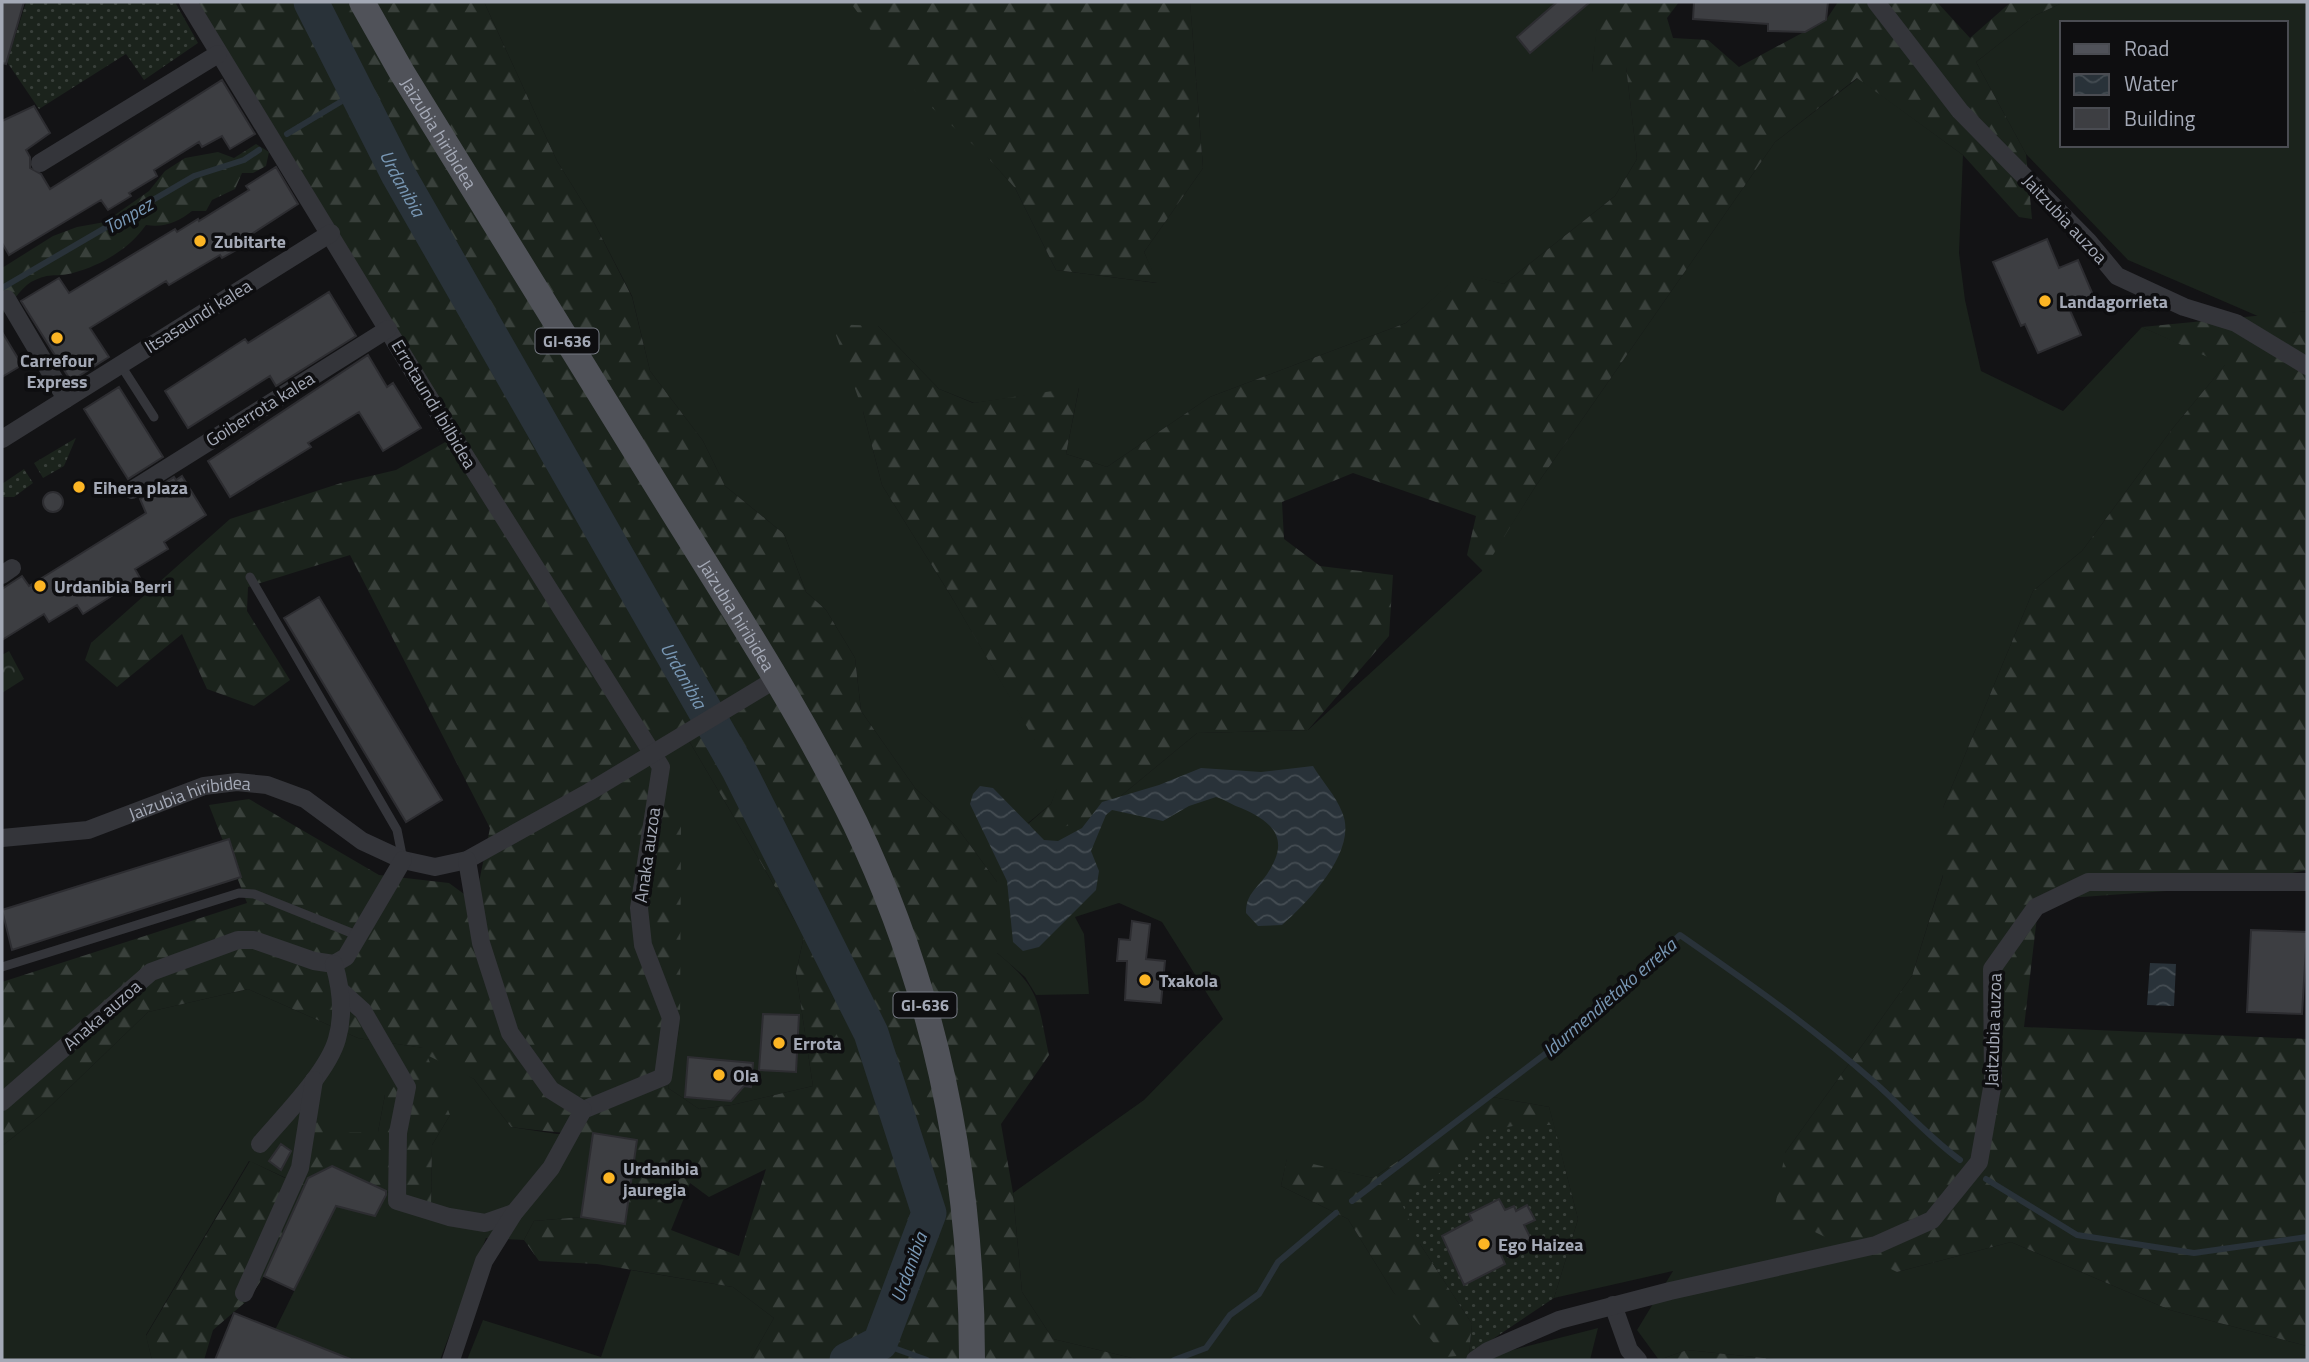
<svg xmlns="http://www.w3.org/2000/svg" width="2309" height="1362" font-family="'Titillium Web',sans-serif">
	<style>
		.grass { fill: #1b231c; fill-rule: evenodd }
		.forest { fill: url(#forest-firs); fill-rule: evenodd }
		.park { fill: url(#park-crowns) }
		.garden { fill: url(#garden-dots) }
		.water { fill: url(#water-waves) }
		.lines { fill: none; stroke-linecap: round; stroke-linejoin: round }
		.stream { stroke: #293239; stroke-width: 6 }
		.river { stroke: #293239; stroke-width: 35 }
		.building { fill: #3d3e42; stroke: #2d2d31; stroke-width: 2 }
		.lane { stroke: #34353a; stroke-width: 9 }
		.street { stroke: #34353a; stroke-width: 18 }
		.primary { stroke: #505259; stroke-width: 26 }
		.poi-dot { fill: #fcb524; stroke: #0e0e10; stroke-width: 2.5 }
		.labels { text-anchor: middle; dominant-baseline: central; stroke-width: 7; stroke-linejoin: round; paint-order: stroke }
		.shield { fill: #0e0e10; stroke: #777a84; stroke-width: 2 }
		.shield-label { font-size: 16px; font-weight: bold; fill: #a4a9b6 }
		.street-label { font-size: 18px; fill: #a4a9b6; stroke: #0e0e10 }
		.poi-label { font-size: 18px; font-weight: bold; fill: #a4a9b6; stroke: #0e0e10; text-anchor: start }
		.water-label { font-size: 19px; font-style: italic; fill: #7897b4; stroke: #0e0e10 }
	</style>
	<defs>
		<pattern id="forest-firs" width="22" height="20" patternUnits="userSpaceOnUse" patternTransform="scale(1.75)"><rect width="22" height="20" fill="#1b231c"/><path d="M5 1l3.5 6h-7zM16 11l3.5 6h-7z" fill="#39403b"/></pattern>
		<pattern id="park-crowns" width="20" height="18" patternUnits="userSpaceOnUse" patternTransform="scale(1.75)"><rect width="20" height="18" fill="#1b231c"/><path d="M2 6a3 3 0 1 1 6 0M12 15a3 3 0 1 1 6 0" fill="none" stroke="#39403b"/></pattern>
		<pattern id="garden-dots" width="8" height="8" patternUnits="userSpaceOnUse" patternTransform="scale(1.75)"><rect width="8" height="8" fill="#1b231c"/><path d="M2 2h.1M6 6h.1" fill="none" stroke="#39403b" stroke-width="1.8" stroke-linecap="round"/></pattern>
		<pattern id="water-waves" width="16" height="10" patternUnits="userSpaceOnUse" patternTransform="scale(1.75)"><rect width="16" height="10" fill="#293239"/><path d="M0 5q4-4 8 0t8 0" fill="none" stroke="#454d53"/></pattern>
	</defs>
	<rect width="100%" height="100%" fill="#131315"/>
	<!-- grass -->
	<path class="grass" d="M484,2H850L1015,188L1056,270L1157,283L1144,252L1203,168L1190,2H1600L1592,72L1626,66L1637,159L1615,196L1504,284L1461,274L1406,323L1210,397L1107,467L1066,454L1079,388L974,403L939,389L878,326L863,411L882,485L951,596L1060,782L1051,804L1028,823L1099,814L1197,733L1308,730L1482,571L1535,487L1775,142L1858,78L1963,155L1959,253L1965,300L1981,371L2063,411L2142,327L2226,364L2173,428L2082,551L2033,591L1943,808V875L1912,976L1785,1153L1897,1272L2011,1242L2170,1310L2307,1346V1360H1783L1687,1350L1659,1360L1637,1330L1673,1271L1554,1298L1578,1219L1549,1107L1492,1097L1373,1178L1287,1159L1281,1186L1348,1219L1394,1293L1469,1355L1489,1356L1598,1328L1590,1360H1140L1053,1339L1022,1292L1013,1193L1144,1100L1223,1019L1162,922L1119,903L1075,917L1084,934L1089,994L1036,995L1025,977L997,953V882L956,826L915,788L861,711L855,658L826,610L806,592L784,534L725,486L703,441L650,371L632,296L588,211L557,161Z
		M2064,2H2307V311L2260,317L2128,260L2026,154L1976,62L2036,15ZM2062,23H2286V145H2062Z
		M685,734L804,936L796,973L813,1086L732,1105L699,1109L668,1088L680,1025L660,792L652,753Z
		M248,989L358,1038L424,1048L474,1079L511,1127L557,1134L593,1133L581,1217L534,1221L524,1240L486,1238L440,1360H352L275,1330L336,1206L375,1216L387,1192L431,1212L432,1145L450,1115L385,1095L378,1132H363L286,1178L249,1161L146,1335L152,1360H2V1146L41,1115L148,1012Z
		M631,1270L733,1287L774,1318L750,1360H467L483,1320L601,1357Z"/>
	<!-- forest -->
	<path class="forest" d="M188,2H484L557,161L588,211L632,297L650,371L703,441L725,486L784,534L806,592L826,610L855,658L861,711L915,788L956,826L997,882V953C1042,990 1037,1001 1049,1055L1001,1124L1013,1193L1022,1292L1053,1339L1140,1360H750L774,1318L733,1287L597,1264L539,1261L524,1240L534,1221L581,1217L625,1224L637,1140C595,1134 553,1133 511,1127L474,1079L427,1055L450,1115L432,1145L431,1212L332,1166L308,1178L264,1276L249,1299L213,1330L204,1360H152L146,1336L250,1161L285,1178L317,1122L346,1132H378L385,1095L426,1054L423,1048L358,1038L248,989L148,1012L41,1115L2,1146V982L247,903L209,805L249,799L379,875L449,883L475,902L490,828L350,555L248,587L247,611L290,680L254,706L207,689L182,634L117,687L85,660L91,643L230,519L341,483L396,470L456,436ZM685,734L804,936L796,973L813,1086L732,1105L699,1109L668,1088L680,1025L681,824L660,792L652,753ZM766,1169L739,1256L671,1230L690,1183L709,1197Z
		M850,2H1190L1203,168L1144,252L1158,283L1056,270L1015,188L990,160L919,96Z
		M1599,2H1679L1667,18L1673,38L1708,40L1739,67L1826,20L1838,2H1937L1970,38L2011,2H2064L2036,15L1976,62L2026,154L2032,219L2019,217L1963,155L1857,78L1775,142L1535,487L1483,571L1467,555L1476,516L1353,473L1282,502L1284,539L1320,566L1393,575L1389,636L1308,730L1197,733L1099,814L1037,837L1028,824L1051,804L1059,782L951,596L882,485L863,411L832,324L878,326L939,389L973,403L1079,387L1066,454L1107,467L1210,397L1406,323L1461,273L1504,284L1615,196L1637,159L1626,67L1592,73Z
		M256,144L269,152L266,166L253,173H242L235,189L212,200L206,211H192C178,222 164,228 146,225C129,249 102,265 73,273C56,278 52,271 31,282C20,289 10,305 2,315V268L53,236L77,227L105,222L149,191L165,171L185,158L218,152L234,158Z
		M2307,311V870L2223,887L2039,900L2024,1027L2307,1039V1346L2170,1310L2011,1242L1897,1272L1774,1212L1785,1153L1912,976L1943,876V808L2033,591L2082,551L2173,428L2225,365L2142,327Z
		M1492,1097L1549,1107L1554,1125H1518L1420,1244L1472,1324L1469,1355L1445,1357L1394,1293L1348,1219L1281,1186L1287,1158L1373,1178Z
		M1687,1350L1783,1360H1659Z"/>
	<!-- park -->
	<path class="park" d="M9,651L24,679L2,693V655Z"/>
	<!-- garden -->
	<path class="garden" d="M26,2H175L198,43L144,80L126,54L39,109L7,62Z
		M76,438L64,466L43,478L34,463Z
		M24,469L33,483L14,497H2V484Z
		M1518,1125H1554L1578,1219L1554,1298L1469,1355L1472,1324L1420,1244L1402,1204L1492,1130Z"/>
	<!-- water -->
	<path class="water" d="M1313,766C1322,781 1336,796 1342,812C1359,850 1308,902 1282,925L1258,926L1246,913C1246,895 1255,890 1265,877C1291,841 1276,823 1241,808C1232,805 1226,800 1216,797L1189,806L1163,821L1112,810L1106,815L1091,851L1099,871L1096,890L1039,947L1023,951L1013,942L1007,881L970,804L973,794L980,786L993,788L1044,840L1058,841L1082,828L1102,802L1159,785L1201,768L1261,772Z
		M2150,963L2176,964L2174,1006L2147,1005Z"/>
	<g class="lines">
		<!-- stream -->
		<path class="stream" d="M287,134L357,92
			M2,288L194,176L244,160L259,150
			M1986,1179L2077,1235L2194,1253L2307,1237
			M1352,1201L1574,1032L1680,935C1746,981 1812,1027 1873,1081C1904,1108 1925,1134 1960,1160
			M880,1343L927,1360
			M1174,1360L1206,1348L1230,1315L1259,1294L1278,1262L1336,1213"/>
		<!-- river -->
		<path class="river" id="s1" d="M311,2L398,174L738,768L871,1033L929,1213L880,1343L847,1360"/>
	</g>
	<!-- building -->
	<path class="building" d="M2,2H24L6,64L2,63Z
		M1557,2H1590L1530,53L1517,37Z
		M1694,2H1828L1826,20L1805,32L1768,31V24L1693,19Z
		M222,80L255,134L230,149L222,136L202,147L199,142L154,170L157,176L129,193L131,196L108,210L101,200L9,255L2,243V121L34,106L50,133L26,150L30,157V168L41,174L50,189Z
		M276,167L298,204L244,239L247,244L222,258L220,255L169,285L166,281L90,328L109,357L71,381L21,301L59,278L69,293L175,229L177,232L198,219L199,221L249,190L246,186Z
		M2047,239L2059,268L2078,260L2093,295L2068,306L2081,335L2038,353L2025,324L2021,326L1993,262Z
		M329,292L356,336L276,386L270,376L188,428L165,391L245,339L248,343Z
		M2,332L22,365L2,377Z
		M368,355L387,387L393,383L421,428L383,451L359,412L308,443L311,447L230,497L208,461Z
		M119,387L163,457L128,479L84,409Z
		M182,476L206,515L164,542L168,549L135,569L140,578L83,614L77,605L49,622L44,614L2,640V589L22,576L29,586L146,513L140,499L174,477L176,480Z
		M43 502a10 10 0 1 1 20 0a10 10 0 1 1-20 0Z
		M319,597L442,800L406,822L284,618Z
		M229,839L241,877L12,950L2,910Z
		M1132,921L1150,924L1146,959L1165,961L1161,1003L1125,1000L1127,961H1117L1119,939L1130,940Z
		M2251,930L2307,932L2302,1014L2247,1012Z
		M763,1014L799,1015L796,1072L759,1070Z
		M688,1057L753,1063L751,1087L744,1086L731,1101L685,1097Z
		M593,1133L637,1140L625,1224L581,1217Z
		M281,1144L291,1151L281,1170L269,1161Z
		M332,1166L386,1191V1195L375,1216L336,1206L294,1290L264,1276L308,1178Z
		M1499,1199L1505,1210L1514,1206L1516,1211L1527,1205L1535,1220L1524,1225L1531,1239L1501,1255L1505,1264L1464,1285L1442,1236L1472,1220L1469,1214Z
		M234,1313L350,1359V1360H215Z"/>
	<g class="lines">
		<!-- lane -->
		<path class="lane" d="M120,364L154,417
			M250,577L397,830L403,860
			M2,967L239,893L254,894L359,936"/>
		<!-- street -->
		<g class="street">
			<path d="M188,2L447,427L661,767L639,908L643,945L671,1018L663,1077L583,1110"/>
			<path d="M1876,2L1960,111L2088,241L2117,276L2184,307L2236,323L2307,366"/>
			<path d="M40,163L218,54"/>
			<path d="M7,299L66,399"/>
			<path d="M2,439L331,233"/>
			<path d="M132,490L388,329"/>
			<path d="M2,575L12,568"/>
			<path id="s2" d="M2,838L88,830L204,786L237,782L267,785L305,799L362,841L403,860L435,867L467,860L589,792L776,679"/>
			<path d="M342,992L363,1011L407,1087L398,1133L397,1201L449,1217L485,1223L514,1213"/>
			<path d="M2,1102L151,972L238,940H254L314,961L334,964L346,957L403,860"/>
			<path d="M260,1144C282,1118 328,1072 337,1039C344,1015 341,988 334,964"/>
			<path d="M244,1293L300,1168L314,1080"/>
			<path d="M1613,1305L1629,1350L1638,1360"/>
			<path d="M451,1360L484,1261L514,1213L551,1168L583,1110L551,1090L510,1033L481,943L467,860"/>
			<path d="M1475,1360L1488,1351L1559,1320L1670,1291L1876,1245L1932,1220L1979,1162L1993,1082L1992,969L2036,907L2088,882H2307"/>
		</g>
		<!-- primary -->
		<path class="primary" id="s3" d="M362,2L401,71C488,212 575,353 662,494C729,602 799,709 855,823C936,992 972,1174 972,1360"/>
	</g>
	<!-- markers -->
	<g class="poi-dot">
		<circle cx="200" cy="241" r="7"/>
		<circle cx="2045" cy="301" r="7"/>
		<circle cx="57" cy="338" r="7"/>
		<circle cx="79" cy="487" r="7"/>
		<circle cx="40" cy="586" r="7"/>
		<circle cx="1145" cy="980" r="7"/>
		<circle cx="779" cy="1043" r="7"/>
		<circle cx="719" cy="1075" r="7"/>
		<circle cx="609" cy="1178" r="7"/>
		<circle cx="1484" cy="1244" r="7"/>
	</g>
	<g class="labels">
		<!-- shield labels -->
		<g class="shield">
			<rect x="535.5" y="328.5" width="63" height="25" rx="5"/>
			<rect x="893.5" y="992.5" width="63" height="25" rx="5"/>
		</g>
		<g class="shield-label">
			<text x="567" y="341">GI-636</text>
			<text x="925" y="1005">GI-636</text>
		</g>
		<!-- street labels -->
		<g class="street-label">
			<text stroke="none"><textPath href="#s3" startOffset="152">Jaizubia hiribidea</textPath></text>
			<text transform="translate(2065 219) rotate(47)">Jaitzubia auzoa</text>
			<text transform="translate(198 316) rotate(-32)">Itsasaundi kalea</text>
			<text transform="translate(434 404) rotate(59)">Errotaundi Ibilbidea</text>
			<text transform="translate(260 409) rotate(-32)">Goiberrota kalea</text>
			<text stroke="none"><textPath href="#s3" startOffset="719">Jaizubia hiribidea</textPath></text>
			<text stroke="none"><textPath href="#s2" startOffset="194">Jaizubia hiribidea</textPath></text>
			<text transform="translate(647 855) rotate(-82)">Anaka auzoa</text>
			<text transform="translate(102 1015) rotate(-41)">Anaka auzoa</text>
			<text transform="translate(1993 1030) rotate(-88)">Jaitzubia auzoa</text>
		</g>
		<!-- poi labels -->
		<g class="poi-label">
			<text x="214" y="241">Zubitarte</text>
			<text x="2059" y="301">Landagorrieta</text>
			<text x="57" y="360" text-anchor="middle">Carrefour<tspan x="57" dy="21">Express</tspan></text>
			<text x="93" y="487">Eihera plaza</text>
			<text x="54" y="586">Urdanibia Berri</text>
			<text x="1159" y="980">Txakola</text>
			<text x="793" y="1043">Errota</text>
			<text x="733" y="1075">Ola</text>
			<text x="623" y="1168">Urdanibia<tspan x="623" dy="21">jauregia</tspan></text>
			<text x="1498" y="1244">Ego Haizea</text>
		</g>
		<!-- water labels -->
		<g class="water-label">
			<text stroke="none"><textPath href="#s1" startOffset="203">Urdanibia</textPath></text>
			<text transform="translate(128 215) rotate(-30)">Tonpez</text>
			<text stroke="none"><textPath href="#s1" startOffset="770">Urdanibia</textPath></text>
			<text transform="translate(1609 997) rotate(-41)">Idurmendietako erreka</text>
			<text transform="translate(908 1267) rotate(-70)">Urdanibia</text>
		</g>
	</g>
	<!-- border -->
	<rect width="2309" height="1362" fill="none" stroke="#a4a9b6" stroke-width="7"/>
	<!-- legend -->
	<rect x="2060" y="21" width="228" height="126" fill="#0e0e10" stroke="#4a4c52" stroke-width="2"/>
	<rect x="2074" y="44" width="35" height="10" fill="#505259" stroke="#4a4c52" stroke-width="2"/>
	<text x="2124" y="56" font-size="21" fill="#a4a9b6">Road</text>
	<rect x="2074" y="74" width="35" height="21" fill="url(#water-waves)" stroke="#4a4c52" stroke-width="2"/>
	<text x="2124" y="91" font-size="21" fill="#a4a9b6">Water</text>
	<rect x="2074" y="108" width="35" height="21" fill="#3d3e42" stroke="#4a4c52" stroke-width="2"/>
	<text x="2124" y="126" font-size="21" fill="#a4a9b6">Building</text>
</svg>
